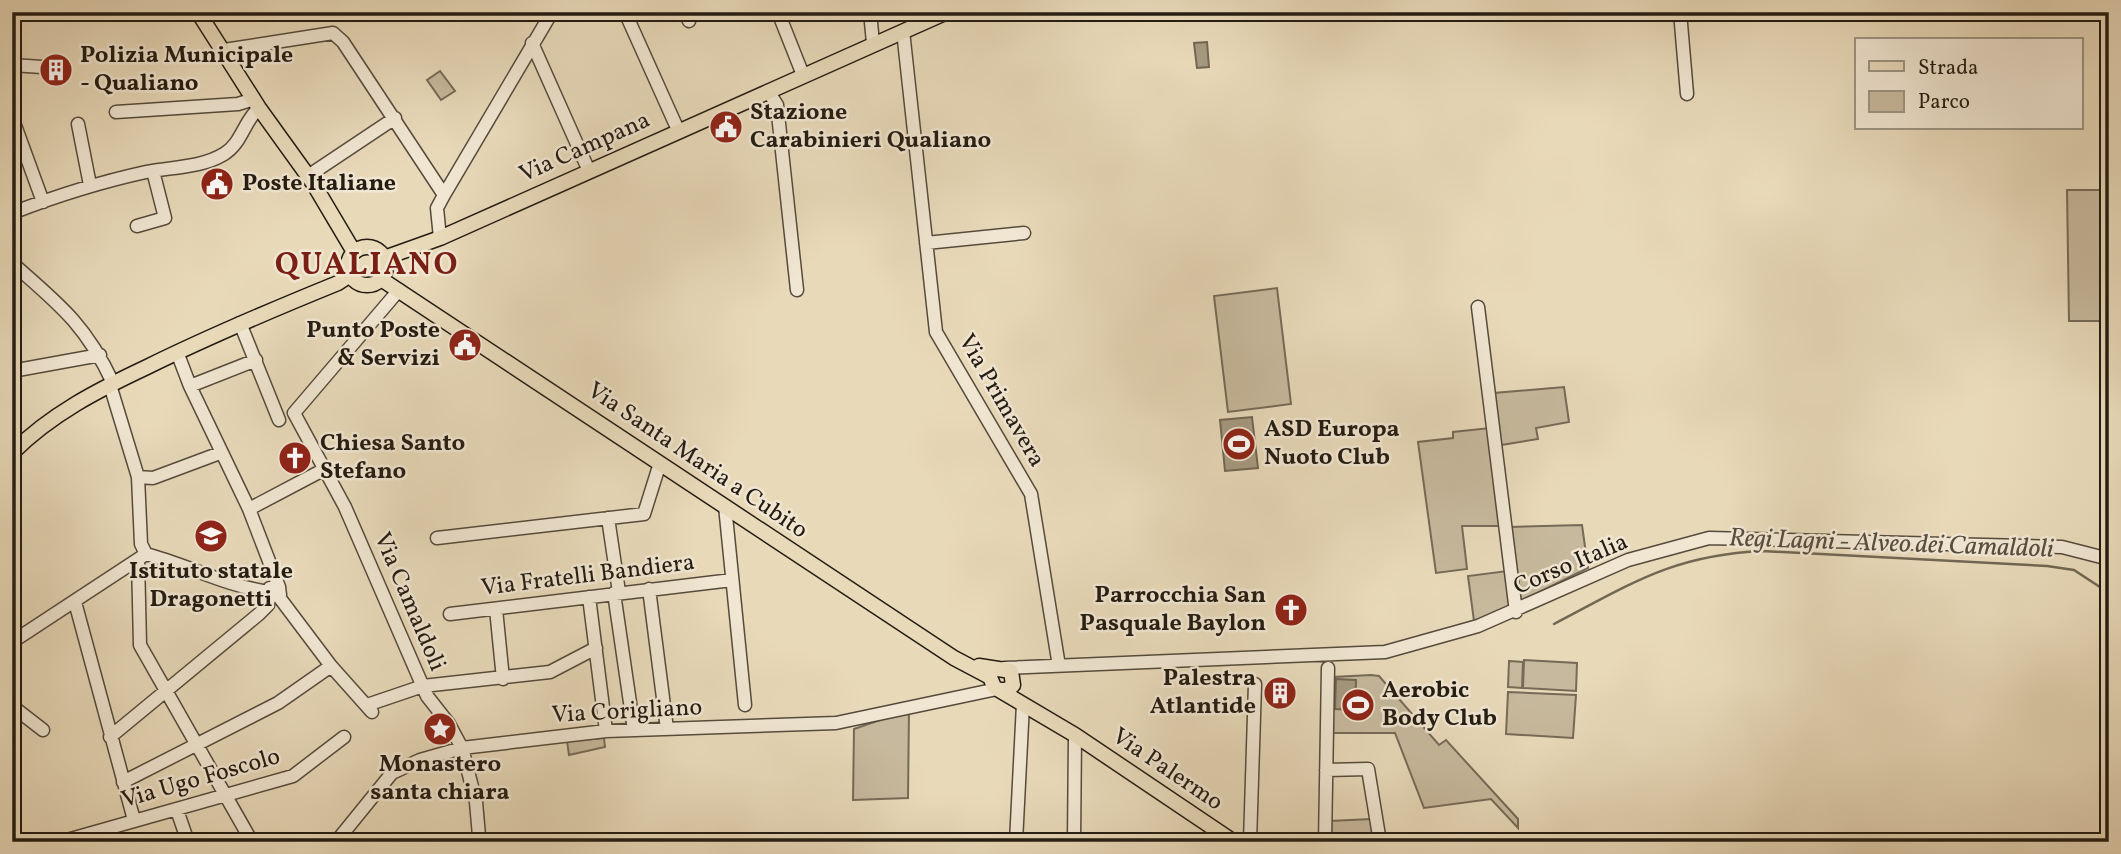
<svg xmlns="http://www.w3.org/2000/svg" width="2121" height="854" font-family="Vollkorn,serif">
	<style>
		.green { fill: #c7b99d; stroke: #766a58; stroke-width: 2 }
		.water { fill: #a59980; stroke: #716754; stroke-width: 2 }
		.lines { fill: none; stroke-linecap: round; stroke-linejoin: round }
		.stream { stroke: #716754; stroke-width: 2.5 }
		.minor-casing { stroke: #554b3c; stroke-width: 15 }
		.major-casing { stroke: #241c12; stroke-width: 17 }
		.minor { stroke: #f0e6d2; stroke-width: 12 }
		.major { stroke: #e8d9b9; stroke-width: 14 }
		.labels { text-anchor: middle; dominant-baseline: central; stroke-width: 5; stroke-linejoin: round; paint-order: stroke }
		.poi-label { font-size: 24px; font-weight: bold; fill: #241c12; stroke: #f0e6d2; text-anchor: start }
		.street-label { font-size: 24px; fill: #241c12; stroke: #f0e6d2 }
		.water-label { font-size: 26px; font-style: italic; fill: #584e3e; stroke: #f0e6d2 }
		.district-label { font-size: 32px; font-weight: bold; letter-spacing: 2px; fill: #7a1f14; stroke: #f0e6d2 }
	</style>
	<rect width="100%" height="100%" fill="#e8d9b9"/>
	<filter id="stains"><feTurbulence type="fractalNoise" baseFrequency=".00286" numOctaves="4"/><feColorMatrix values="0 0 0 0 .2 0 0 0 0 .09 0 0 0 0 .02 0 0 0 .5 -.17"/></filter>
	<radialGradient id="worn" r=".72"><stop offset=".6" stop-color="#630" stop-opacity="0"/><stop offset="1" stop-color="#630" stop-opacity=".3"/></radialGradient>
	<!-- green -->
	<path class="green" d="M440,71L455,91L441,100L427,80Z
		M2067,190H2101L2102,229H2109V321H2069Z
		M1277,288L1291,404L1228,412L1214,296Z
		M1564,387L1569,422L1536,428L1538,439L1501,445L1494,393Z
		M1490,428L1500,526H1462L1467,569L1436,573L1418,442L1453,438V432Z
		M1582,525L1588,568L1519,602L1510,527Z
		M1507,571L1511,606L1474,621L1468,576Z
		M1524,660L1577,663L1576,691L1523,688Z
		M1509,661L1523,662L1522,688L1508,687Z
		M1371,675L1379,676L1439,745L1446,740L1518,819V828L1491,799L1424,808L1395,733H1332L1333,677Z
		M1508,692L1576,695L1573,738L1506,734Z
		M909,710L908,798L853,800L854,729Z
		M604,738L605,747L569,755L567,741Z
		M1371,819L1375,842H1329L1330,821Z"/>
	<!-- water -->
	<path class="water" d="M1207,42L1209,67L1197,68L1194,43Z
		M1252,417L1258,468L1225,471L1220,420Z
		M1336,679L1356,680L1355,710L1335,709Z"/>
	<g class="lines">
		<!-- stream -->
		<path class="stream" d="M1554,624C1631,584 1673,555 1762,551L2047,566L2074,570L2109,593"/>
		<defs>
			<path id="minor" d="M625,12L678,130
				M685,12L689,21
				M778,12L803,75
				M870,12L873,43
				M1680,12L1687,94
				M903,31L936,332L1031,494L1059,666
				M532,43L589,171
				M224,50L333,33L343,42L444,195
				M12,65L42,67
				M768,91L777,105L797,290
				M116,112L238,104L254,99
				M12,117L43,202
				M78,124L90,185
				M308,176L395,118
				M12,213C56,196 100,182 146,172C171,167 201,168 224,154C242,143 244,121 259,108
				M137,226L165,218L153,171
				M440,238L437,208L444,195L552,12
				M926,243L1024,233
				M12,263C59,304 86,325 113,383
				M399,290L294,413L345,507L427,696L449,724L462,748L476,802L479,836L484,842
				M1478,307L1516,612
				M12,311H14
				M240,323L279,420
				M177,352L190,386
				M256,360L190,386L249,509L279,587
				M12,371L100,355
				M110,385L138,477L153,478L220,453
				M138,477L141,544L146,554
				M725,506L745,705
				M249,509L323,470
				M608,518L619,592
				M437,538L644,514L660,463
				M146,554C187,565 227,586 269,592
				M138,560L140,645L252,842
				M649,589L667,729
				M614,593L634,730
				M279,597L331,666L372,712
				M589,597L606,731
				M75,602L134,820
				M496,609L503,679
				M450,614L732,580
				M12,642L146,554
				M1004,668L1385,652L1478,626L1628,560L1709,538L2062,547L2109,559
				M367,705L423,686L550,672L596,648
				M12,706L43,730
				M110,737L259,614L268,605L270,588L279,587L280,595L271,596
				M1326,770L1368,769L1380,842
				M123,782L278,703L331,666
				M177,810L188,842
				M110,828L114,842
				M60,842L293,776L344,737
				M336,842L392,773L420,760L462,748L606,731L836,723L997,689
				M1016,842L1023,704
				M1074,842L1075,735
				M1250,842L1255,684
				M1325,842L1328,668"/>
			<path id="major" d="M198,12L259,108L313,183L354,252
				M348 266a19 19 0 1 1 38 0a19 19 0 1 1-38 0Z
				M384,258L440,238L947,12
				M381,279L954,658L990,677
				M12,453C51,414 98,390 147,367C210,336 274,309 338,283L350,275
				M979,666L1011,671L1013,685L1007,690H1000
				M990,677L994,687L1075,735L1234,842"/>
		</defs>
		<!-- minor casing -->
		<use href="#minor" class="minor-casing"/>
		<!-- major casing -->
		<use href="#major" class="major-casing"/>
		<!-- minor -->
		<use href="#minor" class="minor"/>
		<!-- major -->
		<use href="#major" class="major"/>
	</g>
	<!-- icons -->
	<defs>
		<symbol id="building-disc" viewBox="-11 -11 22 22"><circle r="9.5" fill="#8f2418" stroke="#f0e6d2"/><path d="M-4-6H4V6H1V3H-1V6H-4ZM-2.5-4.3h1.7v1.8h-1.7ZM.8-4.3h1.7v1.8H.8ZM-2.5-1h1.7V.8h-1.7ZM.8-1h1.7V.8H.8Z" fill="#fff"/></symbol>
		<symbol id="civic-disc" viewBox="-11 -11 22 22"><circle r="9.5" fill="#8f2418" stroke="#f0e6d2"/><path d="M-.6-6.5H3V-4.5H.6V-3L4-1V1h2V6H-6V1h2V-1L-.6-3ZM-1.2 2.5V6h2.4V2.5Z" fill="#fff"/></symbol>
		<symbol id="stadium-disc" viewBox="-11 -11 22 22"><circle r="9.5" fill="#8f2418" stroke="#f0e6d2"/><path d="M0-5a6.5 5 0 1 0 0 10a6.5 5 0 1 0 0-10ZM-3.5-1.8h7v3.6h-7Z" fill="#fff"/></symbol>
		<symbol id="church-disc" viewBox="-11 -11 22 22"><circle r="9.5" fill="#8f2418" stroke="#f0e6d2"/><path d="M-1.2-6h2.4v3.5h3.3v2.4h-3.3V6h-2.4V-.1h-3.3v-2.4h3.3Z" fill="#fff"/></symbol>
		<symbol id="school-disc" viewBox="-11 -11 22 22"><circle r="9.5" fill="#8f2418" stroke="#f0e6d2"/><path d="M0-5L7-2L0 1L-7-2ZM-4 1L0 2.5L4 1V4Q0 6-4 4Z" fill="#fff"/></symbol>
		<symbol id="sight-disc" viewBox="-11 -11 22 22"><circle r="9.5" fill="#8f2418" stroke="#f0e6d2"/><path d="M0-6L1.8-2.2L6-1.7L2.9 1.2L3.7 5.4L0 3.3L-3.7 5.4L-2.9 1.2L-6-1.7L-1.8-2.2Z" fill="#fff"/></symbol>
	</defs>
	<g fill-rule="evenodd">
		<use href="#building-disc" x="37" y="51" width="38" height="38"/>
		<use href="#civic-disc" x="707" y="108" width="38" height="38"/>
		<use href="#civic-disc" x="198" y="165" width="38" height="38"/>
		<use href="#civic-disc" x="446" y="326" width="38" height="38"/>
		<use href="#stadium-disc" x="1220" y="425" width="38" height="38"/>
		<use href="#church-disc" x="276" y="439" width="38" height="38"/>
		<use href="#school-disc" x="192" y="517" width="38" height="38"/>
		<use href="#church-disc" x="1272" y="591" width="38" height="38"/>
		<use href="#building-disc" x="1261" y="674" width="38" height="38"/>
		<use href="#stadium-disc" x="1339" y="686" width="38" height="38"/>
		<use href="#sight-disc" x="421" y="710" width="38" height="38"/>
	</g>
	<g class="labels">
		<!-- poi labels -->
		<g class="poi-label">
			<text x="80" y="56">Polizia Municipale<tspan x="80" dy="28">- Qualiano</tspan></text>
			<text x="750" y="113">Stazione<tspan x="750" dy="28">Carabinieri Qualiano</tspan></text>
			<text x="242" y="184">Poste Italiane</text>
			<text x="440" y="331" text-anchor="end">Punto Poste<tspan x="440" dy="28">&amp; Servizi</tspan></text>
			<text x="1264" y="430">ASD Europa<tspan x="1264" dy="28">Nuoto Club</tspan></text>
			<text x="320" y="444">Chiesa Santo<tspan x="320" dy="28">Stefano</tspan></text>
			<text x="211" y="572" text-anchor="middle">Istituto statale<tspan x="211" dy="28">Dragonetti</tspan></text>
			<text x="1266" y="596" text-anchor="end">Parrocchia San<tspan x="1266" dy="28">Pasquale Baylon</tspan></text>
			<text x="1256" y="679" text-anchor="end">Palestra<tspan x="1256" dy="28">Atlantide</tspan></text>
			<text x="1382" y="691">Aerobic<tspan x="1382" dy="28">Body Club</tspan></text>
			<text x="440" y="765" text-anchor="middle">Monastero<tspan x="440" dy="28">santa chiara</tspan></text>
		</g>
		<!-- street labels -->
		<g class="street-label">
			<text transform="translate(585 148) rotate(-24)">Via Campana</text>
			<text transform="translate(1001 401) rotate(60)">Via Primavera</text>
			<text transform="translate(697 461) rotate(34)">Via Santa Maria a Cubito</text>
			<text transform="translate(1571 565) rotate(-23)">Corso Italia</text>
			<text transform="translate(588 576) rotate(-7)">Via Fratelli Bandiera</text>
			<text transform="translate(409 602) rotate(67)">Via Camaldoli</text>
			<text transform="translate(627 712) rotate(-3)">Via Corigliano</text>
			<text transform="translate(1167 770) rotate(34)">Via Palermo</text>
			<text transform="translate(201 779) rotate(-16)">Via Ugo Foscolo</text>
		</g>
		<!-- water labels -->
		<g class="water-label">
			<text transform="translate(1891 544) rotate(2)">Regi Lagni - Alveo dei Camaldoli</text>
		</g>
		<!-- district labels -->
		<g class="district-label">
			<text x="367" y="266">QUALIANO</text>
		</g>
	</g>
	<!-- margin -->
	<rect width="2121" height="854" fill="none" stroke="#e8d9b9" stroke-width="42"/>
	<rect x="14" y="14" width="2093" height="826" fill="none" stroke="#241c12" stroke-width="3.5"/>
	<rect x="21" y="21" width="2079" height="812" fill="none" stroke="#241c12" stroke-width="2"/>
	<!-- legend -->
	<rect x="1855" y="38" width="228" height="91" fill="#f0e6d2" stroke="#9e9585" stroke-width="2"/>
	<rect x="1869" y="61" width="35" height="10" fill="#e8d9b9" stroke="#9e9585" stroke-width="2"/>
	<text x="1918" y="74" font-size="21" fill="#241c12">Strada</text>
	<rect x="1869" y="91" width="35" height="21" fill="#c7b99d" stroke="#9e9585" stroke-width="2"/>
	<text x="1918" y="108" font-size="21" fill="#241c12">Parco</text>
	<rect width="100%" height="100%" filter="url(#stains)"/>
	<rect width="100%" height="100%" fill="url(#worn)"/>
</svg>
